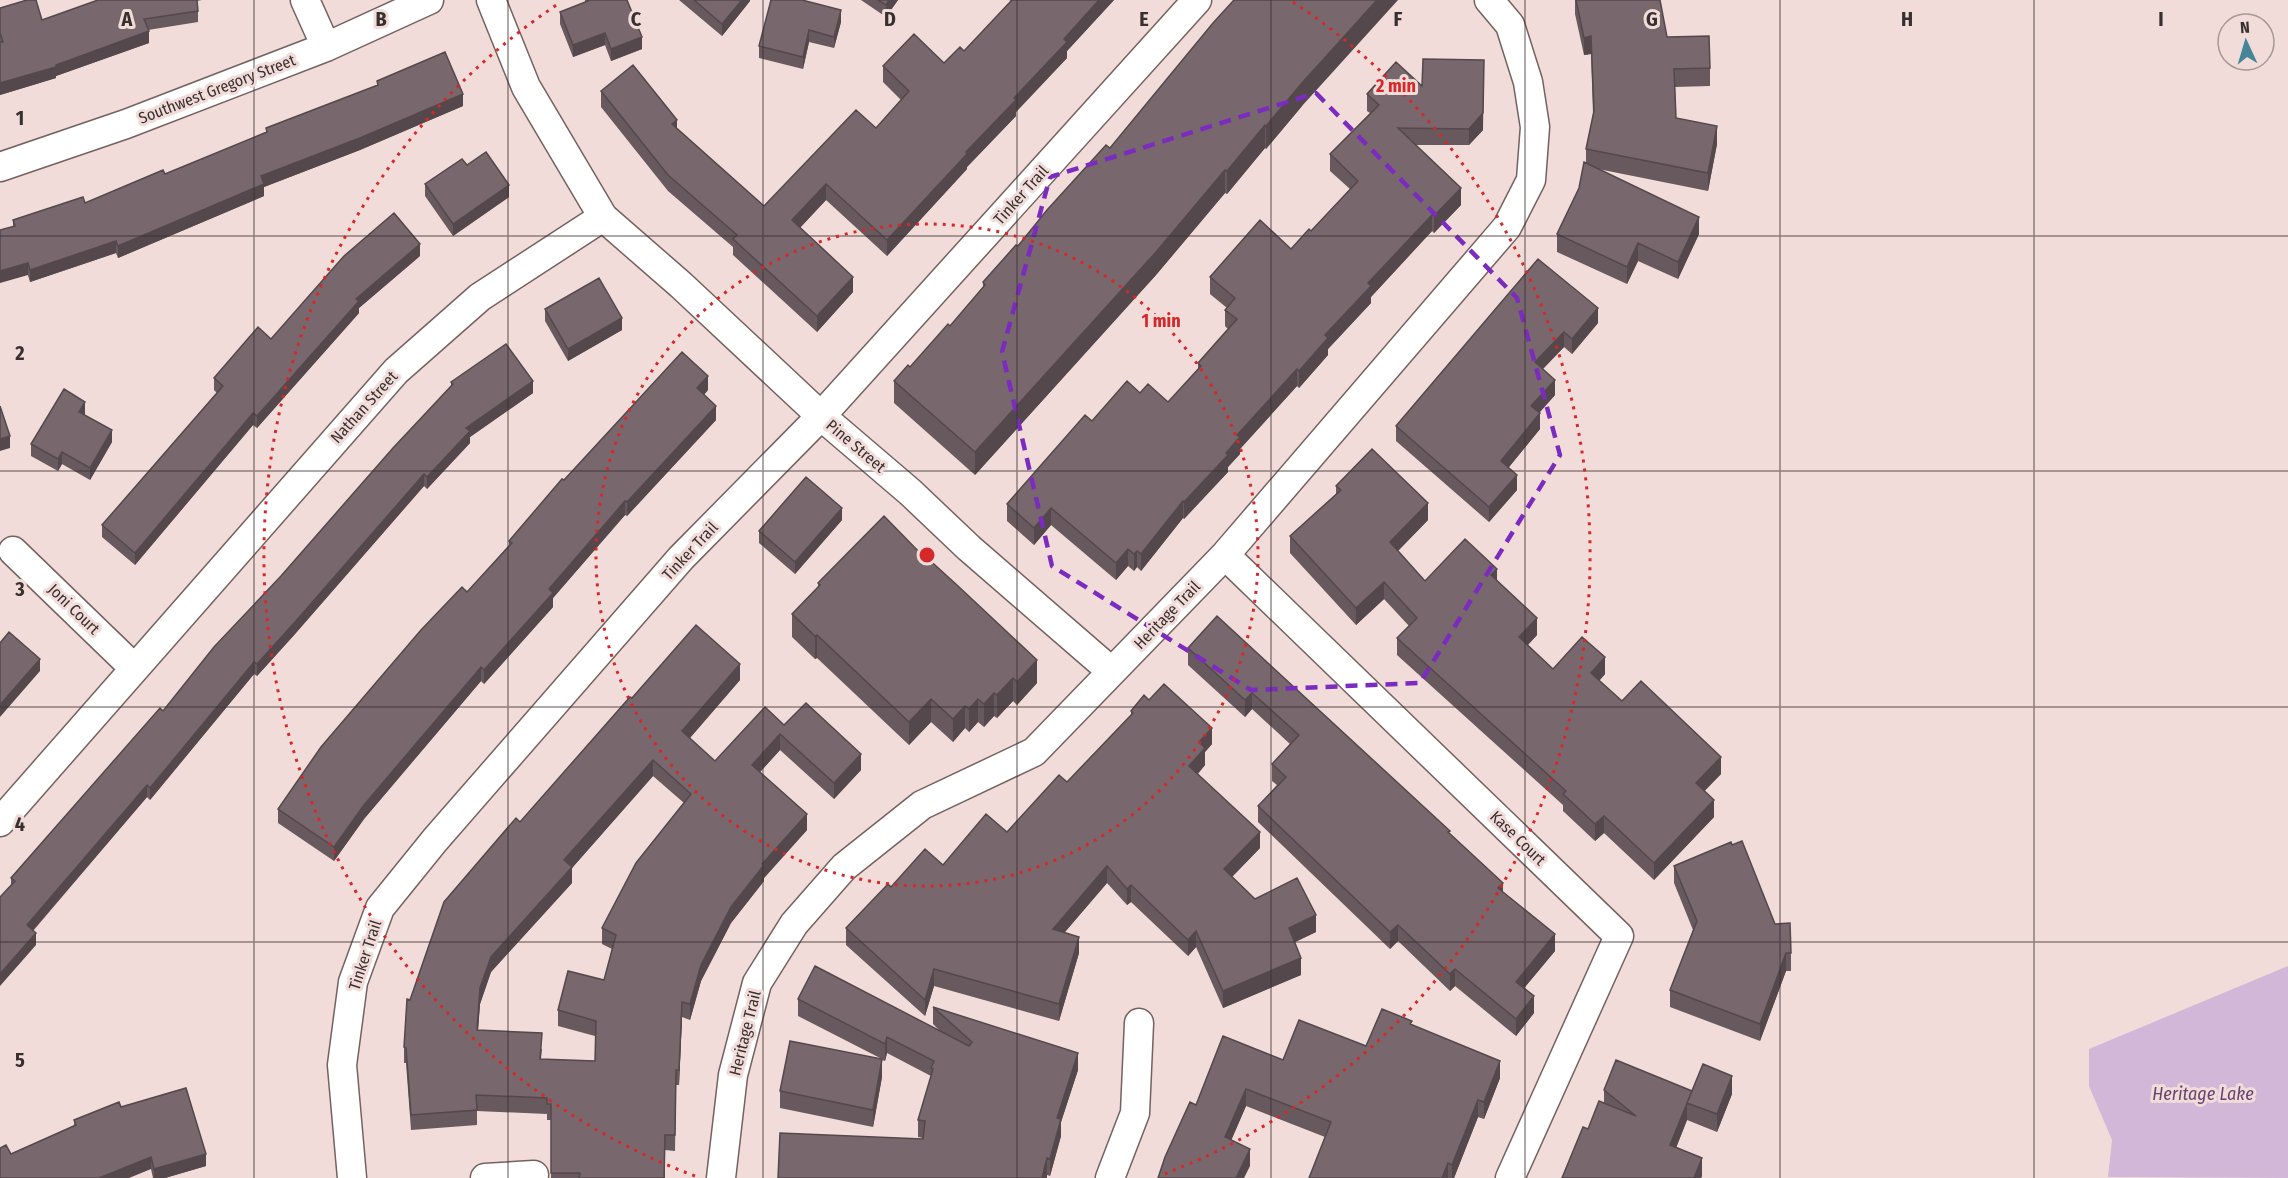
<svg xmlns="http://www.w3.org/2000/svg" width="2288" height="1178" font-family="'Fira Sans Condensed',sans-serif">
	<style>
		.water { fill: #d3b7d9 }
		.lines { fill: none; stroke-linecap: round; stroke-linejoin: round }
		.street-casing { stroke: #746260; stroke-width: 31 }
		.street { stroke: #fff; stroke-width: 28 }
		.wall { fill: #67595e; fill-rule: evenodd }
		.shaded-wall { fill: #54484c }
		.building { fill: #78676d; stroke: #54484c; stroke-width: 1.5; fill-rule: evenodd }
		.marked { fill: none; stroke: #7b2cbf; stroke-width: 4.5; stroke-dasharray: 12 8; stroke-linejoin: round }
		.grid { fill: none; stroke: #38302f; stroke-width: 1.5; stroke-opacity: 0.55 }
		.ring { fill: none; stroke: #d62828; stroke-width: 3; stroke-dasharray: 3 6 }
		.labels { text-anchor: middle; dominant-baseline: central; stroke-width: 6; stroke-linejoin: round; paint-order: stroke }
		.street-label { font-size: 16px; fill: #38302f; stroke: #f1dcd9 }
		.water-label { font-size: 18px; font-style: italic; fill: #684270; stroke: #f1dcd9 }
		.grid-label { font-size: 20px; text-anchor: middle; font-weight: bold; fill: #38302f; stroke: #f1dcd9; stroke-width: 6; stroke-linejoin: round; paint-order: stroke }
		.centre { fill: #d62828; stroke: #f1dcd9; stroke-width: 3 }
		.ring-label { font-size: 18px; text-anchor: middle; font-weight: bold; fill: #d62828; stroke: #f1dcd9; stroke-width: 6; stroke-linejoin: round; paint-order: stroke }
	</style>
	<rect width="100%" height="100%" fill="#f1dcd9"/>
	<!-- water -->
	<path class="water" d="M2288,966V1178L2108,1177L2112,1140L2089,1086V1049Z"/>
	<g class="lines">
		<defs>
			<path id="street" d="M305,0L326,47
				M491,0L526,87L603,217L681,285L821,416L910,492L969,548L1111,671
				M0,167L126,124L326,47L429,0
				M13,551L134,668
				M1225,555L1619,936L1510,1178
				M0,822L396,371L480,297L603,217
				M352,1178L342,1065L353,982L380,908L435,840L681,558L821,416L1197,0
				M485,1178L534,1175
				M721,1178L733,1075L757,983L794,924L844,867L922,805L1034,752L1225,555L1507,227L1531,180L1535,127L1528,82L1510,25L1489,0
				M1110,1178L1135,1113L1139,1023"/>
		</defs>
		<!-- street casing -->
		<use href="#street" class="street-casing"/>
		<!-- street -->
		<use href="#street" class="street"/>
	</g>
	<!-- wall -->
	<path class="wall" d="M98,0H202L197,1L198,11V22L148,30L149,43L56,76V78L0,95V8L42,20Z
		M585,0H627L642,49L611,61L605,45L573,57L560,24V12L585,2Z
		M679,0H750V1L722,36Z
		M771,0L841,22L834,48L809,42L803,69L759,58V46Z
		M861,0H898L886,17Z
		M1009,0H1114L1067,51V58L1016,112V116L967,167V169L887,256L826,200L800,228L853,292L817,332L733,255V247L668,191L601,107V91L677,129L764,206L876,128L901,100L883,82V66L944,63L964,51L1011,1Z
		M1575,0H1660L1667,37L1710,68V86L1675,87L1676,118L1717,144L1708,191L1598,169L1699,234L1678,279L1638,261L1627,284L1557,252V234L1579,188L1586,163V149L1593,114L1591,54L1584,55L1575,14Z
		M377,81L463,106L360,150L264,187V196L118,258L116,253L30,282L13,226V220L85,203L165,174L266,133V128L377,86Z
		M1422,86L1483,130L1469,145H1416L1461,205L1434,233L1432,231L1371,297V303L1328,349V355L1299,388L1297,386L1240,449V454L1228,467V472L1184,519L1183,518L1141,571L1137,567L1134,571L1128,566L1116,580L1051,525L1034,545L1007,521V504L1092,421L1140,393L1168,402L1198,370V363L1228,329L1225,326V310L1227,308L1210,294V277L1291,249L1311,231L1350,189L1330,171V154L1370,113L1367,111V94Z
		M1302,106L1266,149L1265,148L1227,194L1225,193L1156,275L975,475L894,403V381L910,367L950,326L983,288V282L1110,148Z
		M467,165L509,197L453,236L425,196V184Z
		M420,256L359,308V313L257,428L253,425L135,565L102,537V525L217,393L214,390V378L271,339Z
		M1538,259L1598,323L1572,354L1564,347L1543,369L1555,395L1539,413L1540,429L1508,468L1517,490L1489,522L1396,441V426Z
		M545,309L622,330L568,361L545,321Z
		M451,382L533,393L470,437V443L427,489L424,486L295,634L257,676L254,674L150,800L147,797L33,931L36,945L11,884V878L163,711L281,576L451,386Z
		M708,390L704,395L716,420L627,516L625,515L553,598V607L484,684L481,681L364,819L334,861L278,823V809L467,592L509,545V541L564,480Z
		M85,414V415L112,442L90,480L62,464L58,471L31,456V444Z
		M1336,486L1428,520L1398,551L1425,581L1497,580L1537,635L1528,645L1553,669L1605,674L1599,681L1622,701L1721,774L1704,791L1714,817L1654,880L1604,833L1595,841L1563,811V805L1397,655V638L1409,626L1384,599L1356,625L1290,553V536L1336,494Z
		M842,520L795,574L759,543V531Z
		M923,556L1037,683L1017,705L1013,701L997,718L994,716L984,727L978,722L969,732L965,728L953,742L931,722L909,745L817,658L815,659L792,637V614L818,587V583Z
		M1217,616L1450,834L1503,893L1555,951L1524,988L1534,1013L1516,1036L1455,986L1450,991L1398,941L1390,949L1258,822V806L1277,785L1272,781V764L1290,744L1252,709L1245,717L1188,665V648Z
		M740,680L690,738L715,761L784,725L861,770L834,799L780,750L760,772L807,830L764,878V881L731,923L701,981L690,1020L682,1017L679,1085H676L675,1151L665,1150V1178H551V1120H547V1114L477,1111V1125L411,1130L406,1063H404V1047L410,1000L520,822L632,698ZM653,776L684,803L602,928V944L612,949L604,980L558,1010V1026L595,1036V1061L541,1059L542,1049L478,1030L480,1004L491,972L572,883V868Z
		M1149,700L1212,744L1205,752V765L1198,774L1260,848L1232,877L1255,899L1316,932L1295,942L1301,975L1223,1008L1196,947L1188,956L1131,902L1127,905L1107,883L1064,933L1079,953L1059,1021L934,986L925,1016L846,945V928L891,887L943,865L1007,832L1067,782L1131,716V711Z
		M1732,845L1791,953V971H1786L1760,1041L1670,1007V990L1693,930L1674,883V866Z
		M798,999L940,1031L933,1024V1007L1078,1070L1061,1122V1136L1050,1176L1047,1175V1178H778L923,1139V1138L918,1137V1120L931,1076L887,1053L885,1061L882,1060V1077L873,1127L780,1108V1091L882,1059L798,1016Z
		M1412,1025L1500,1078L1484,1119L1478,1117L1454,1178H1309L1325,1137L1246,1106L1231,1140L1250,1166L1196,1105L1283,1060L1366,1046Z
		M1604,1090L1732,1094L1717,1132L1687,1120L1676,1148L1702,1176L1701,1178H1562L1588,1129L1604,1103Z
		M121,1107L206,1166L165,1178H153L151,1169L11,1154L74,1126V1120Z"/>
	<!-- shaded-wall -->
	<path class="shaded-wall" d="M742,0H750V1L722,36V24Z
		M889,0H898L886,17V5Z
		M1099,0H1114L1067,51V58L1016,112V116L967,167V169L887,256V240L1014,98L1064,39Z
		M1377,0H1398L1302,106L1266,149V126L1302,83Z
		M841,10V22L834,48V37Z
		M809,30V42L803,69V57Z
		M149,31V43L56,76V78L0,95V83L56,65Z
		M605,33V45L573,57V45Z
		M1591,36V54L1584,55V38Z
		M642,37V49L611,61V49Z
		M1484,60L1483,130L1469,145V129Z
		M463,94V106L360,150L264,187V196L118,258V246L261,176Z
		M677,120V136L672,124Z
		M1265,125V148L1227,194V171Z
		M1717,126V144L1708,191V173Z
		M1225,170V193L1156,275L975,475V452Z
		M826,184V200L792,236V220Z
		M509,185V197L453,236V224Z
		M1461,188V205L1434,233V216Z
		M1432,215V231L1371,297V303L1328,349V355L1299,388V371L1325,335L1368,283Z
		M1699,217V234L1678,279V262Z
		M116,241V253L30,282V270Z
		M1638,243V261L1627,284V267Z
		M420,244V256L359,308V313L257,428V416L356,299Z
		M28,263V275L0,283V271Z
		M853,277V292L817,332V316Z
		M1598,308V323L1572,354V339Z
		M622,318V330L568,361V349Z
		M1564,332V347L1535,377V362Z
		M1297,369V386L1240,449V454L1228,467V472L1184,519V502L1226,453L1237,435Z
		M708,376V390L697,402V388Z
		M1555,380V395L1531,422V406Z
		M533,381V393L470,437V443L427,489V477L466,428Z
		M85,402V414L79,423V412Z
		M716,406V420L627,516V502Z
		M253,413V425L135,565V553Z
		M1540,413V429L1501,477V461Z
		M112,430V442L90,480V468Z
		M10,436V448L0,451V439Z
		M62,452V464L58,471V459Z
		M424,474V486L295,634L257,676V664Z
		M1517,475V490L1489,522V507Z
		M625,501V515L553,598V607L484,684V670L549,589Z
		M1183,501V518L1141,571V554Z
		M1428,503V520L1390,559V542Z
		M842,508V520L795,574V562Z
		M1051,508V525L1034,545V528Z
		M1128,549V566L1116,580V563Z
		M1137,551V567L1134,571V554Z
		M1497,569V586L1491,575Z
		M1384,582V599L1356,625V608Z
		M1537,618V635L1519,654V637Z
		M817,635V658L815,659V636Z
		M1605,657V674L1591,690V673Z
		M40,659V671L0,717V705Z
		M1037,660V683L1017,705V682Z
		M254,662V674L150,800V788Z
		M740,664V680L682,747V731Z
		M481,667V681L364,819L334,861V847L364,805Z
		M1013,678V701L997,718V695Z
		M994,693V716L984,727V704Z
		M1252,693V709L1245,717V700Z
		M931,699V722L909,745V722Z
		M978,699V722L969,732V709Z
		M965,706V728L953,742V719Z
		M1212,728V744L1205,752V765L1189,783V766L1199,742Z
		M780,734V750L752,781V765Z
		M861,754V770L834,799V783Z
		M1721,757V774L1696,800V783Z
		M653,760V776L572,868V883L491,972L480,1004L477,1045V1030L480,988L491,957L564,860Z
		M147,785V797L27,937V925Z
		M1714,800V817L1654,880V863Z
		M807,814V830L764,878V881L731,923L701,981L690,1020V1004L701,965L731,907L762,864Z
		M1604,816V833L1595,841V824Z
		M1260,832V848L1224,885V869Z
		M1107,866V883L1053,946V929Z
		M1503,883V900L1498,888Z
		M1131,885V902L1127,905V889Z
		M1316,915V932L1289,945V928Z
		M1398,925V941L1390,949V932Z
		M1196,931V947L1188,956V940Z
		M36,933V945L0,986V974Z
		M1555,934V951L1516,998V982Z
		M1079,937V953L1059,1021V1004Z
		M1786,953V971L1760,1041V1024Z
		M1301,958V975L1223,1008V991Z
		M934,969V986L925,1016V1000Z
		M1455,969V986L1450,991V974Z
		M1534,996V1013L1516,1036V1019Z
		M682,1002V1017L679,1085V1070Z
		M887,1037V1053L885,1061V1044Z
		M1078,1053V1070L1061,1122V1136L1050,1176V1159L1057,1118Z
		M882,1059V1077L873,1127V1110Z
		M1500,1061V1078L1484,1119V1102Z
		M1732,1076V1094L1717,1132V1114Z
		M1246,1089V1106L1225,1155V1137Z
		M1478,1100V1117L1454,1178H1452V1165Z
		M1687,1103V1120L1670,1163V1145Z
		M1250,1149V1166L1244,1178H1236Z
		M206,1154V1166L165,1178H154V1169Z
		M151,1157V1169L129,1178H99Z
		M1047,1158V1178H1042Z
		M1702,1158V1176L1701,1178H1694Z
		M1448,1163V1178H1442Z"/>
	<!-- building -->
	<path class="building" d="M27,0H36L42,20L98,0H197L198,11L144,19L149,31L56,65V67L0,83V42H3L0,33V8Z
		M588,0H627L642,37L611,49L605,33L573,45L560,12L588,1Z
		M694,0H742L722,24Z
		M771,0H802L841,10L834,37L809,30L803,57L759,46Z
		M878,0H889L886,5Z
		M1012,0H1099L1064,39L1067,42L1014,98L1016,100L966,152L967,154L887,240L826,184L792,220L853,277L817,316L733,239L737,235L668,175L601,91L633,65L677,120L672,124L764,206L856,110L876,128L909,91L883,66L914,34L944,63L960,47L964,51Z
		M1234,0H1377L1302,83L1266,126L1265,125L1227,171L1225,170L1156,252L975,452L894,381L908,365L910,367L948,324L950,326L985,285L983,282L1016,245L1018,246L1047,210L1106,145L1110,148L1213,23Z
		M1576,0H1660L1667,37L1709,36L1710,68L1674,69L1676,118L1717,126L1708,173L1586,149L1594,111L1591,36L1584,38Z
		M445,52L463,94L360,138L261,176L264,184L118,246L116,241L30,270L28,263L0,271V230L15,226L13,220L83,197L85,203L163,170L165,174L267,132L266,128L378,85L377,81Z
		M1423,59L1484,60L1483,113L1469,129L1398,128L1461,188L1434,216L1432,215L1368,283L1371,286L1325,335L1328,338L1299,371L1297,369L1237,435L1240,437L1226,453L1228,455L1184,502L1183,501L1141,554L1137,551L1134,554L1128,549L1116,563L1051,508L1034,528L1007,504L1085,415L1092,421L1127,381L1140,393L1148,384L1168,402L1201,366L1198,363L1237,319L1225,310L1235,298L1210,277L1260,220L1291,249L1309,229L1311,231L1358,181L1330,154L1379,105L1367,94L1396,62L1422,86Z
		M486,152L509,185L453,224L425,184L462,159L467,165Z
		M1584,162L1699,217L1678,262L1638,243L1627,267L1557,234L1579,188Z
		M394,213L420,244L356,299L359,301L257,416L253,413L135,553L102,525L223,386L214,378L258,327L271,339L344,256Z
		M1538,259L1598,308L1572,339L1564,332L1535,362L1555,380L1531,406L1540,413L1501,461L1517,475L1489,507L1396,426Z
		M599,278L622,318L568,349L545,309Z
		M506,344L533,381L466,428L470,431L427,477L424,474L295,622L257,664L254,662L150,788L147,785L27,925L36,933L0,974V897L15,881L11,878L160,708L163,711L214,647L281,576L393,448L453,384L451,382Z
		M682,352L708,376L697,388L716,406L627,502L625,501L549,589L553,593L484,670L481,667L364,805L334,847L278,809L321,747L421,630L462,587L467,592L512,543L509,541L562,479L564,480Z
		M64,389L85,402L79,412L112,430L90,468L62,452L58,459L31,444Z
		M0,406L10,436L0,439Z
		M1372,449L1428,503L1390,542L1425,581L1465,539L1497,569L1491,575L1537,618L1519,637L1553,669L1582,637L1605,657L1591,673L1622,701L1641,681L1721,757L1696,783L1714,800L1654,863L1604,816L1595,824L1563,794L1566,791L1397,638L1417,618L1384,582L1356,608L1290,536L1341,490L1336,486Z
		M806,477L842,508L795,562L759,531Z
		M884,516L923,556L924,555L958,586L1037,660L1017,682L1013,678L997,695L994,693L984,704L978,699L969,709L965,706L953,719L931,699L909,722L817,635L815,636L792,614L820,585L818,583Z
		M1217,616L1450,831L1448,832L1503,883L1498,888L1555,934L1516,982L1534,996L1516,1019L1455,969L1450,974L1398,925L1390,932L1258,806L1286,777L1272,764L1299,735L1252,693L1245,700L1188,648Z
		M696,625L740,664L682,731L715,761L765,707L784,725L806,703L861,754L834,783L780,734L752,765L807,814L762,864L764,865L731,907L701,965L690,1004L682,1002L679,1070H676L675,1135H665L664,1178H579L580,1173H551V1104H547V1098L476,1095L477,1110L411,1115L406,1048L404,1047L407,999L410,1000L444,902L516,818L520,822L630,697L632,698ZM653,760L691,794L636,863L602,928L616,935L604,980L568,971L558,1010L596,1021L595,1061L540,1059L542,1033L477,1030L480,988L491,957L572,867L564,860Z
		M9,632L40,659L0,705V643Z
		M1164,684L1212,728L1199,742L1205,748L1189,766L1260,832L1224,869L1255,899L1297,878L1316,915L1289,928L1301,958L1223,991L1196,931L1188,940L1131,885L1127,889L1107,866L1053,929L1079,937L1059,1004L934,969L925,1000L846,928L888,884L891,887L925,849L943,865L986,814L1007,832L1059,775L1067,782L1133,713L1131,711L1144,695L1149,700Z
		M1742,841L1775,924L1790,923L1791,953H1786L1760,1024L1670,990L1697,921L1674,866L1731,842L1732,845Z
		M815,966L969,1046L972,1042L933,1007L1078,1053L1057,1118L1061,1119L1050,1159L1047,1158L1042,1178H778L780,1133L923,1139L925,1121L918,1120L933,1069L931,1068L934,1061L887,1037L885,1044L798,999Z
		M1382,1009L1412,1021L1410,1024L1500,1061L1484,1102L1478,1100L1452,1165L1448,1163L1442,1178H1309L1331,1122L1246,1089L1225,1137L1250,1149L1236,1178H1158L1165,1157L1190,1102L1196,1105L1223,1036L1283,1060L1299,1020L1366,1046Z
		M790,1041L882,1059L873,1110L780,1091Z
		M1616,1060L1692,1091L1670,1145L1702,1158L1694,1178H1562L1583,1127L1588,1129L1599,1101L1636,1116L1604,1090Z
		M1703,1064L1732,1076L1717,1114L1687,1103Z
		M186,1088L206,1154L154,1169L151,1157L99,1178H0V1148L6,1145L11,1154L76,1125L74,1120L119,1102L121,1107Z"/>
	<!-- marked area -->
	<path class="marked" d="M1316,93L1517,298L1560,455L1420,683L1251,690L1052,566L1002,352L1050,177Z"/>
	<!-- grid -->
	<path class="grid" d="M254,0V1178M508,0V1178M763,0V1178M1017,0V1178M1271,0V1178M1525,0V1178M1780,0V1178M2034,0V1178M0,236H2288M0,471H2288M0,707H2288M0,942H2288"/>
	<!-- distance rings -->
	<g class="ring">
		<circle cx="927" cy="555" r="331"/>
		<path d="M695 1176A663 663 0 0 1 561 2M1293 2A663 663 0 0 1 1159 1176"/>
	</g>
	<g class="labels">
		<!-- street labels -->
		<g class="street-label">
			<text transform="translate(217 89) rotate(-21)">Southwest Gregory Street</text>
			<text transform="translate(1021 195) rotate(-48)">Tinker Trail</text>
			<text transform="translate(364 407) rotate(-48)">Nathan Street</text>
			<text transform="translate(856 446) rotate(40)">Pine Street</text>
			<text transform="translate(690 551) rotate(-47)">Tinker Trail</text>
			<text transform="translate(74 609) rotate(44)">Joni Court</text>
			<text transform="translate(1167 615) rotate(-46)">Heritage Trail</text>
			<text transform="translate(1518 838) rotate(44)">Kase Court</text>
			<text transform="translate(365 955) rotate(-72)">Tinker Trail</text>
			<text transform="translate(745 1033) rotate(-76)">Heritage Trail</text>
		</g>
		<!-- water labels -->
		<g class="water-label">
			<text x="2203" y="1094">Heritage Lake</text>
		</g>
	</g>
	<g class="grid-label">
		<text x="127" y="26">A</text>
		<text x="381" y="26">B</text>
		<text x="636" y="26">C</text>
		<text x="890" y="26">D</text>
		<text x="1144" y="26">E</text>
		<text x="1398" y="26">F</text>
		<text x="1652" y="26">G</text>
		<text x="1907" y="26">H</text>
		<text x="2161" y="26">I</text>
		<text x="20" y="125">1</text>
		<text x="20" y="360">2</text>
		<text x="20" y="596">3</text>
		<text x="20" y="831">4</text>
		<text x="20" y="1067">5</text>
	</g>
	<circle cx="927" cy="555" r="9" class="centre"/>
	<g class="ring-label">
		<text x="1396" y="92">2 min</text>
		<text x="1161" y="327">1 min</text>
	</g>
	<!-- north arrow -->
	<g transform="translate(2246 42) rotate(356)"><circle r="28" fill="#f1dcd9" stroke="#a79795" stroke-width="1.5"/>
	<path d="M0-4.5L10 22L0 15L-10 22Z" fill="#468599"/>
	<text y="-9" font-size="16" font-weight="bold" text-anchor="middle" fill="#38302f">N</text>
	</g>
</svg>
